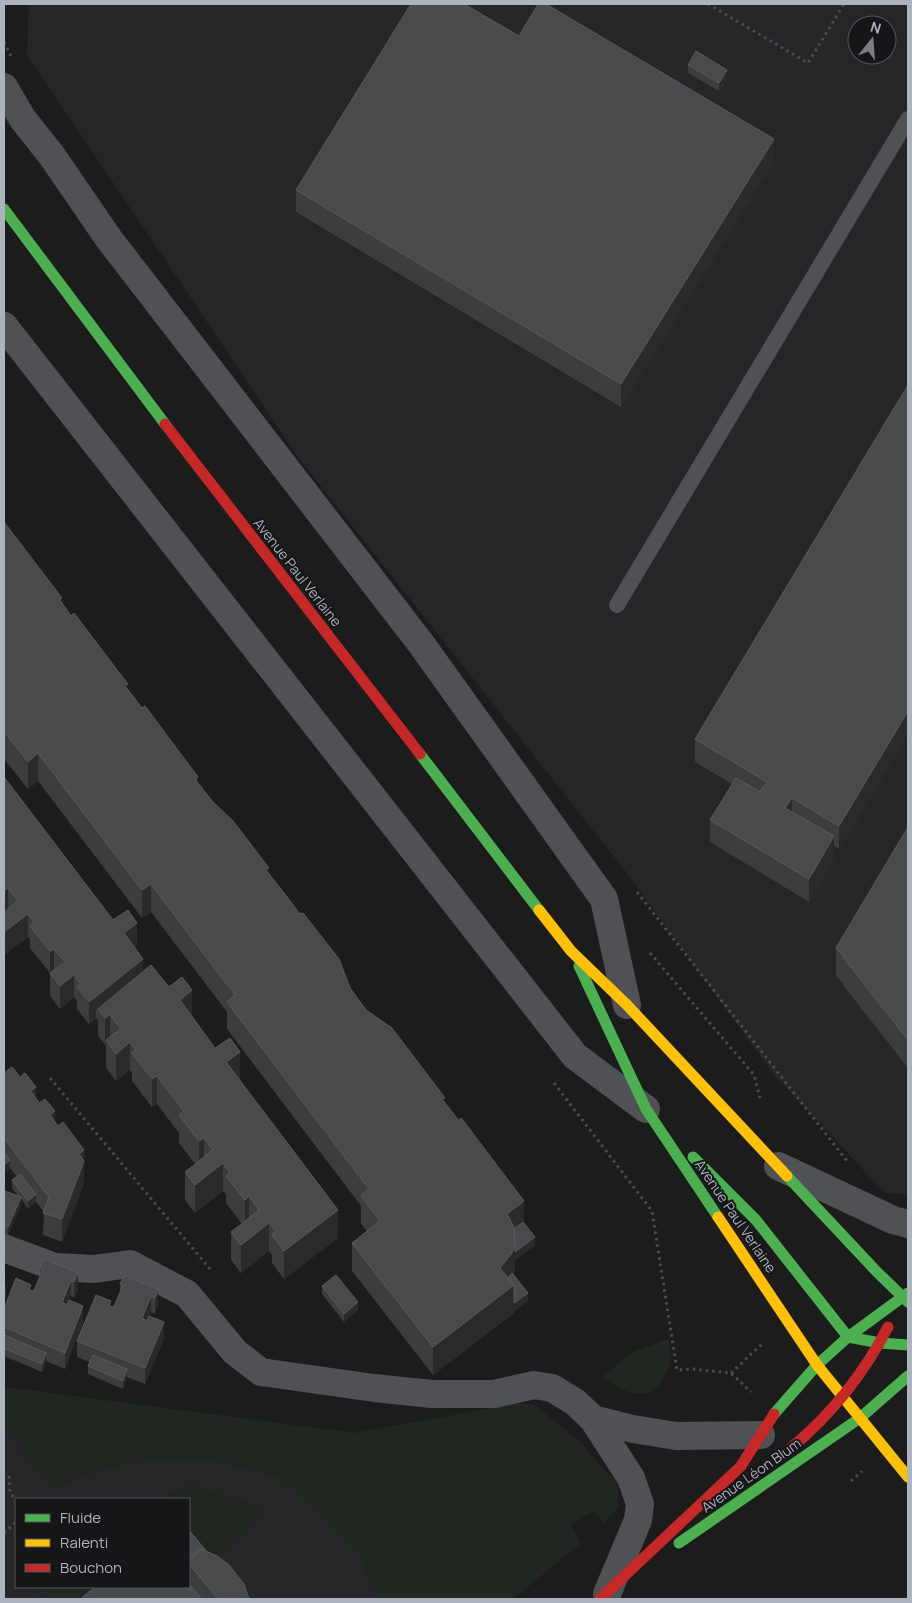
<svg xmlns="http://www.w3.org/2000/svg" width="912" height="1603" font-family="Manrope,sans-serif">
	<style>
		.built { fill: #262628; fill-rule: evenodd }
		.green { fill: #1f2720 }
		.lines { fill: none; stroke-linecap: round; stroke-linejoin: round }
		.path { stroke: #4c4d50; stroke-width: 3; stroke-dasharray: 2.5 4; stroke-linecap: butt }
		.lane { stroke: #505155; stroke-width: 16 }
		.street { stroke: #505155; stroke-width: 28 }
		.fast { stroke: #4caf50; stroke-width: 11 }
		.slow { stroke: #ffc107; stroke-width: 11 }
		.jam { stroke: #c62828; stroke-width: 11 }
		.wall { fill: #3c3d3e }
		.shaded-wall { fill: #2a2a2a }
		.building { fill: #494a4b; stroke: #585a5d }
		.labels { text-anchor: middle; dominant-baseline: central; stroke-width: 4; stroke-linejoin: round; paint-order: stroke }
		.street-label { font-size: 14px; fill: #adb3bd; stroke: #161618 }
	</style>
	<rect width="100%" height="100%" fill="#1c1c1c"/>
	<!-- built -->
	<path class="built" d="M29,4H908V1194L885,1193L774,1075L626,872L300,460L27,55ZM857,25H887V55H857Z
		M4,1387L354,1433L521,1403L513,1599H4ZM16,1499H189V1587H16Z"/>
	<!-- green -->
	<path class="green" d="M668,1339C673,1355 672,1365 662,1379C661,1382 658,1387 656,1389C641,1401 615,1388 603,1377L632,1352Z
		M4,1387L354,1433L521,1403L535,1405L577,1439L618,1485V1507L604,1523L594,1511L570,1525L581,1543L513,1599H374L379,1594L362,1572L366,1562L315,1508L279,1477L209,1459H152L98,1470L55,1490L4,1430Z
		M192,1485L266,1508L206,1567L189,1546V1499H159Z
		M50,1587H114L99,1599H35Z"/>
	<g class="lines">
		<!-- path -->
		<path class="path" d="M708,4L808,63L844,4
			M4,42L11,56
			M637,892L847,1161
			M650,953L754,1075L760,1098
			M50,1078L210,1269
			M554,1083L652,1211L677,1370L692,1369L731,1373L751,1392
			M731,1373L763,1343
			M9,1476L10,1492L16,1501
			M851,1481L862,1471
			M4,1533L16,1522"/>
		<!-- lane -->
		<path class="lane" d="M617,605L908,119"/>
		<!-- street -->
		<path class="street" d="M4,87L22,118L52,156L109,239L422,645L604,899L627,1005
			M4,326L575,1056L646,1109
			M778,1166L893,1220L908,1224
			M4,1248L55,1267L94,1269L130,1264L187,1294L235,1352L261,1372L374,1388L432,1394H494L534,1385L552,1388L575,1402L593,1419L631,1478L640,1504L638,1520L607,1594
			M593,1419L633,1429L676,1436L761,1435"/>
		<!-- fast -->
		<path class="fast" d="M4,209L165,424
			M420,754L539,910
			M579,966L646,1109L718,1217
			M693,1157L756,1220L848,1337L880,1343L908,1345
			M787,1176L877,1272L908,1302
			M774,1414L817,1365L848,1337L908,1293
			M679,1543L860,1418L908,1376"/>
		<!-- slow -->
		<path class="slow" d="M539,910L571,951L627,1005L787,1176
			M718,1217L817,1365L908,1477"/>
		<!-- jam -->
		<path class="jam" d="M165,424L420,754
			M791,1448C832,1414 863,1375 888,1327
			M600,1599L741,1466L774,1414"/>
	</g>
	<!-- wall -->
	<path class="wall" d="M519,36L774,161L621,407L296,212V190Z
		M688,65L727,78L719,91L688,73Z
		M908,385V734L839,849L834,846V859L809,902L710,842V820L732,784L695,762V739Z
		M4,522L71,616L198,784L269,873L350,988L366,1010L445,1103L524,1223L535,1245L515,1260V1271L514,1275L528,1301L514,1311V1313L433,1375L352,1271V1243L367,1231L361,1224V1206L227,1029V1012L151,912L142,918L38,781L28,789L4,759Z
		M4,778L113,920L137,946L135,947L143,971L192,1017L215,1048L240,1080L338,1238L284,1279L272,1263V1255L269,1251L241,1273L231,1260V1232L242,1224L226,1203V1194L223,1191L195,1213L185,1200V1172L195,1164L179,1143V1133L157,1104L152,1107L132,1081V1073L130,1070L116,1081L106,1068V1046L98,1036V1021L96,1018L89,1024L77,1009V1001L74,997L60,1009L50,996V973L30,948V939L28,937L4,955Z
		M908,827V1068L843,985V983L836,976V948Z
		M4,1073L36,1098L58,1126L84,1150V1183L62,1242L43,1235L44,1212L36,1202L28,1209L21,1199V1205L8,1235L4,1233V1195L18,1196L12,1188V1180L17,1177L10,1168L4,1173Z
		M40,1268L78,1273V1289L74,1298L71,1296L69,1300L83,1322L65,1369L46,1361L42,1372L4,1356V1309L31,1290L34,1291L40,1276Z
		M120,1284L158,1289V1305L155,1314L151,1312L149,1317L164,1338L145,1384L127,1377L123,1389L88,1374V1366L90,1362L77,1357V1341L114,1307L120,1292Z
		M322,1286L358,1310L344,1322L322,1294Z
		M189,1530L249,1599H80L189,1587Z"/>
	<!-- shaded-wall -->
	<path class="shaded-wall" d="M727,70V78L719,91V83Z
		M774,139V161L621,407V384Z
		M908,711V734L839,849V826Z
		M38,753V781L28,789V762Z
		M198,777V805L195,779Z
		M792,798V820L785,808Z
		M834,836V859L809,902V879Z
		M151,884V912L142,918V890Z
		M8,888V910L4,913V891Z
		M28,914V937L4,955V932Z
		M137,923V946L124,956V933Z
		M54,949V971L50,973V951Z
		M143,959V981L96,1010V1018L89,1024V1002Z
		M74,975V997L60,1009V986Z
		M192,990V1018L180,1000Z
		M110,1015V1043L106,1040L105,1046V1018Z
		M130,1042V1070L116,1081V1054Z
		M240,1052V1080L226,1062Z
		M157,1076V1104L152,1107V1079Z
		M36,1087V1109L31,1091Z
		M55,1111V1134L50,1115Z
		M204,1138V1166L199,1169V1141Z
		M84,1150V1183L62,1242V1219L79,1154Z
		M10,1160V1168L4,1173V1165Z
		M223,1163V1191L195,1213V1185Z
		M36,1194V1202L28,1209V1201Z
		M249,1196V1224L245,1228V1200Z
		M21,1197V1205L8,1235V1227Z
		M524,1201V1229L510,1240L507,1214Z
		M338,1210V1238L284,1279V1251Z
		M269,1223V1251L241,1273V1245Z
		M535,1237V1245L515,1260V1252Z
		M515,1243V1271L512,1281L514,1285L528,1293V1301L514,1311V1313L433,1375V1347L500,1268Z
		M78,1273V1289L74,1298V1282Z
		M71,1281V1296L65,1312L62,1302Z
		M6,1283V1299L4,1304V1288Z
		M158,1289V1305L155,1314V1298Z
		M151,1296V1312L145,1327L142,1318Z
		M358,1302V1310L344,1322V1314Z
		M83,1306V1322L65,1369V1353Z
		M164,1322V1338L145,1384V1368Z
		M46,1353V1361L42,1372V1364Z
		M127,1369V1378L123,1389V1381Z"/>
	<!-- building -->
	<path class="building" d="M411,4H464L519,36L538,4H546L774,139L621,384L296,190Z
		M696,51L727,70L719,83L688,65Z
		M908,385V711L839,826L792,798L785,808L834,836L809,879L710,820L736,778L760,792L767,782L695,739Z
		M4,522L62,598L60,600L71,616L74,613L124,679L128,684L125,686L142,708L145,706L198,777L195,779L212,801L233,821L269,868L266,870L287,897L300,914L303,913L339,959L350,988L366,1010L392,1028L445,1098L442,1099L459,1121L461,1118L465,1123L524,1201L507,1214L514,1227L515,1243L512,1253L500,1268L514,1285L433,1347L352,1243L380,1221L361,1196L369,1189L227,1002L235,995L151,884L142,890L38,753L28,762L4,731Z
		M4,777L113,920L128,910L137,923L124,933L143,959L89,1002L77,987L81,984L74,975L60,986L50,973L65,962L54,949L50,951L30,926L35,923L28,914L4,932V912L18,901L8,888L4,891Z
		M908,827V1040L843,957L844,956L836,948Z
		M151,965L169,987L182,977L192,990L180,1000L215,1048L230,1038L240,1052L226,1062L338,1210L284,1251L272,1235L276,1231L269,1223L241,1245L231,1232L259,1210L249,1196L245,1200L226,1176L230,1172L223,1163L195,1185L185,1172L213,1150L204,1138L199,1141L179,1115L184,1111L157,1076L152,1079L132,1053L136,1050L130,1042L116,1054L106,1040L121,1029L110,1015L105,1018L98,1009Z
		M12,1067L20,1077L25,1073L36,1087L31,1091L39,1103L45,1099L55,1111L50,1115L58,1126L63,1122L84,1150L79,1154L84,1161L62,1219L43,1213L49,1197L4,1138V1073Z
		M4,1152L10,1160L4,1165Z
		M20,1174L36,1194L28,1201L12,1180Z
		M5,1191L21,1197L8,1227L4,1225V1195Z
		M523,1222L535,1237L515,1252L514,1229Z
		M44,1259L78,1273L74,1282L71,1281L62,1302L67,1305L69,1300L83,1306L65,1353L4,1327V1309L16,1278L31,1285L29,1290L34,1291L43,1269L40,1268Z
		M512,1273L528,1293L514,1303V1285L508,1278Z
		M336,1275L358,1302L344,1314L322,1286Z
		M124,1276L158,1289L155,1298L151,1296L142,1318L147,1321L149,1316L164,1322L145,1368L77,1341L96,1295L111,1301L109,1306L114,1307L123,1285L120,1284Z
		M4,1335L46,1353L42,1364L4,1348Z
		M93,1355L127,1369L123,1381L88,1366Z
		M189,1530L206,1551L201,1549L189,1560Z
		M201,1549L217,1556L229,1565L244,1584L249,1599H218L189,1564V1560Z
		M189,1584L202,1599H80L95,1587H189Z"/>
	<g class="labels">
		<!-- street labels -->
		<g class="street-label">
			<text transform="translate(298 572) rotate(52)">Avenue Paul Verlaine</text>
			<text transform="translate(736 1216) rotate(56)">Avenue Paul Verlaine</text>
			<text transform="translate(751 1475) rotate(-35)">Avenue Léon Blum</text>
		</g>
	</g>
	<!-- border -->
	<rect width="912" height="1603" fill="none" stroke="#adb3bd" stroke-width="10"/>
	<!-- legend -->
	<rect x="15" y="1498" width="175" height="90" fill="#161618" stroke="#52555a"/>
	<rect x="25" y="1514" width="25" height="8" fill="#4caf50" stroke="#52555a"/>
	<text x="60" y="1523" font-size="15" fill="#adb3bd">Fluide</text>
	<rect x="25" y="1539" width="25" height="8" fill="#ffc107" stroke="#52555a"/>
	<text x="60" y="1548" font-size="15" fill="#adb3bd">Ralenti</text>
	<rect x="25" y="1564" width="25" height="8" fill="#c62828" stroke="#52555a"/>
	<text x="60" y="1573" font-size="15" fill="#adb3bd">Bouchon</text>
	<!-- north arrow -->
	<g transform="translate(872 40) rotate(17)"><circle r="24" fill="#161618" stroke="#52555a"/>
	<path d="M0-4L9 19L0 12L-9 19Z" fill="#7a7e85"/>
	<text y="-8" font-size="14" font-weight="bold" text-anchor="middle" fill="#adb3bd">N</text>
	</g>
</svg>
